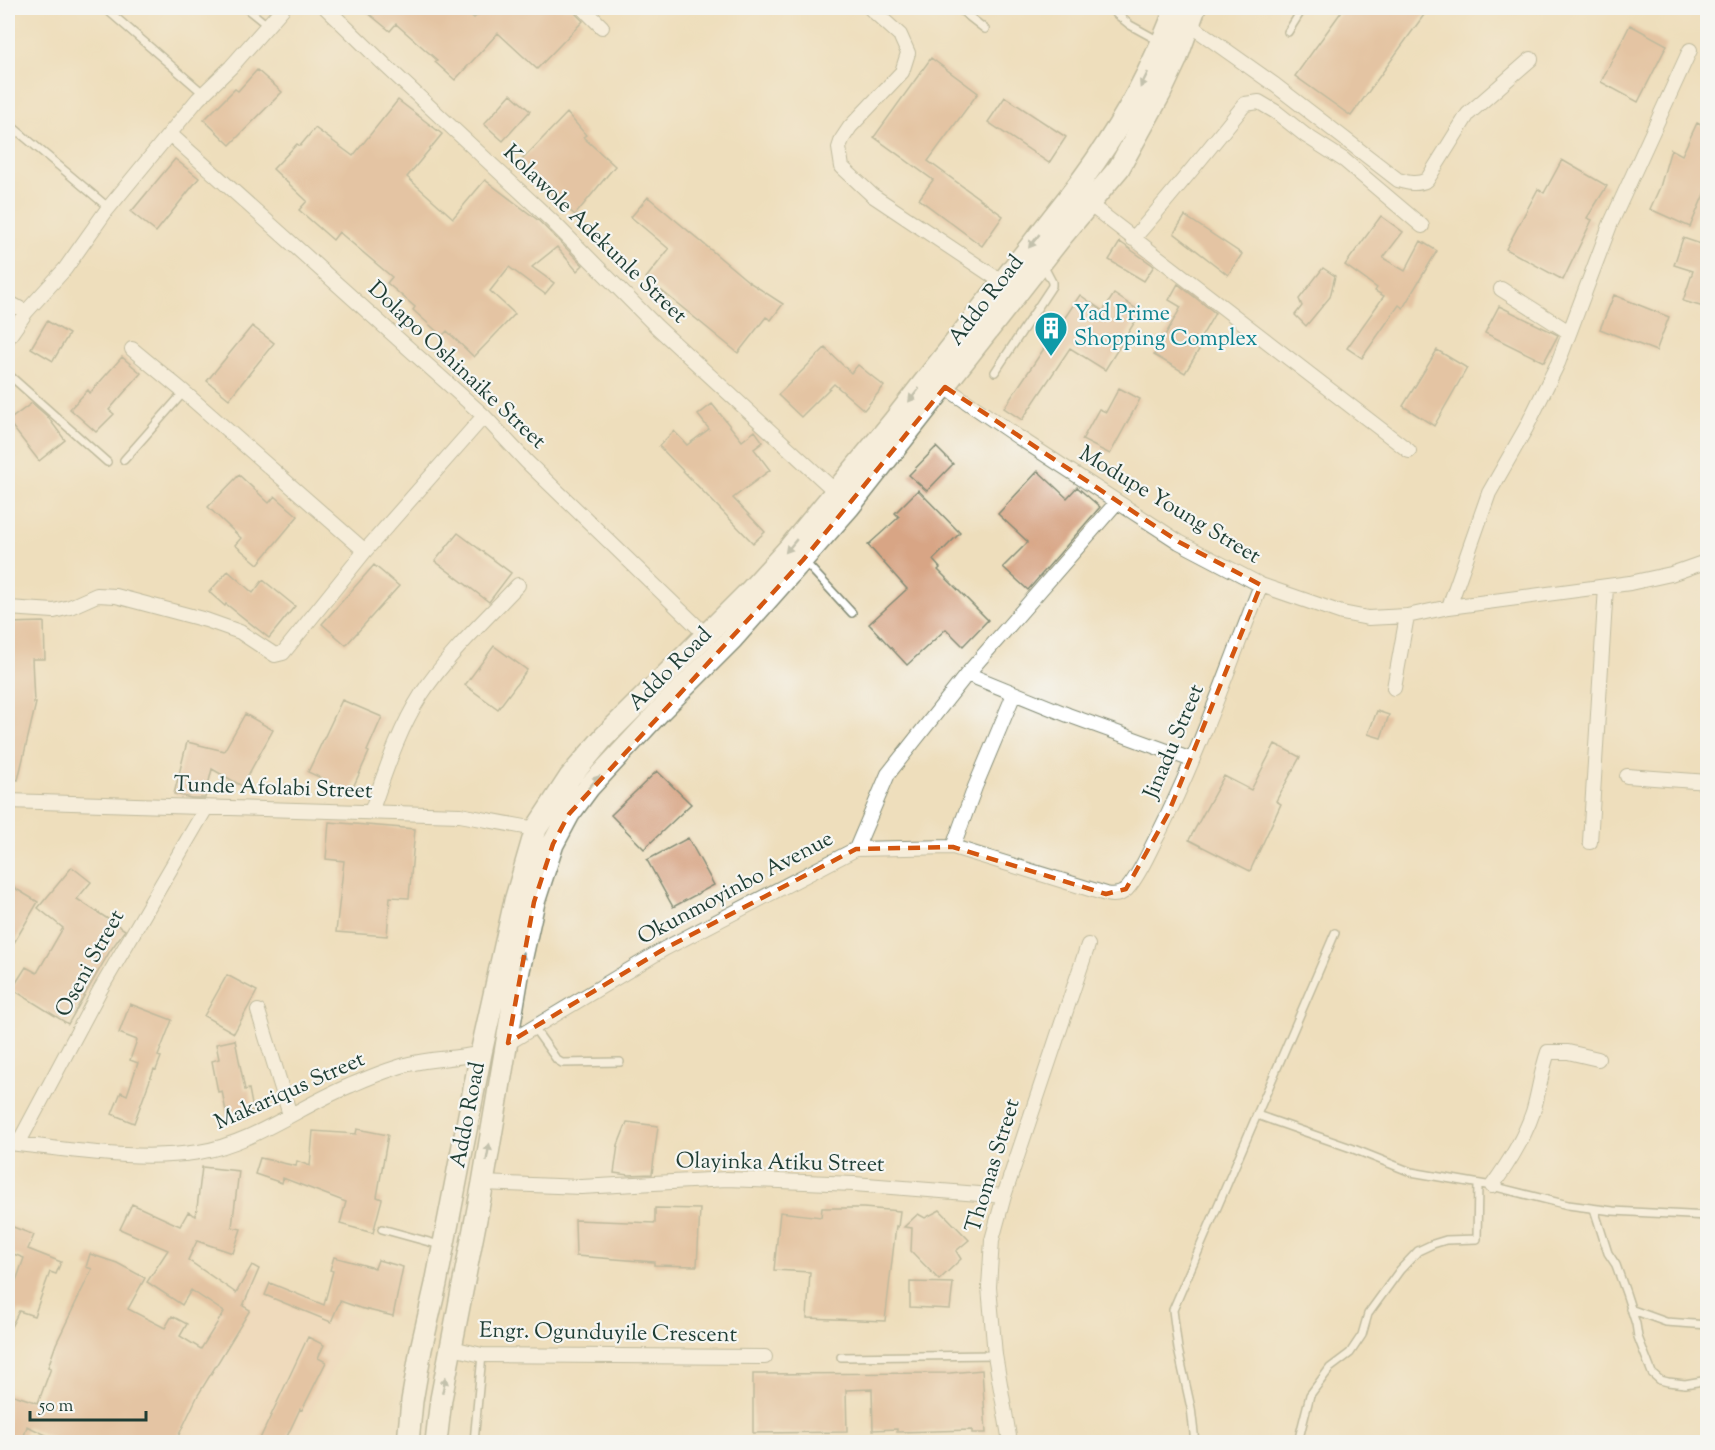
<svg xmlns="http://www.w3.org/2000/svg" width="1715" height="1450" font-family="'Sorts Mill Goudy',serif">
	<style>
		.built { fill: #f0d5bc }
		.building { fill: #d8a585 }
		.lines { fill: none; stroke-linecap: round; stroke-linejoin: round }
		.lane-casing { stroke: #868e78; stroke-width: 10 }
		.street-casing { stroke: #868e78; stroke-width: 16 }
		.primary-casing { stroke: #868e78; stroke-width: 24 }
		.lane { stroke: #fff; stroke-width: 7 }
		.street { stroke: #fff; stroke-width: 14 }
		.primary { stroke: #fff; stroke-width: 21 }
		.oneway { fill: #8f9e9a }
		.marked { fill: none; stroke: #d45610; stroke-width: 4.5; stroke-dasharray: 12 8; stroke-linejoin: round }
		.labels { text-anchor: middle; dominant-baseline: central; stroke-width: 4.5; stroke-linejoin: round; paint-order: stroke }
		.street-label { font-size: 22px; fill: #1f3d34; stroke: #f6f6f2 }
		.culture-label { font-size: 22px; fill: #0d838f; stroke: #f6f6f2; text-anchor: start }
	</style>
	<rect width="100%" height="100%" fill="#f6f6f2"/>
	<filter id="ink" filterUnits="userSpaceOnUse"><feTurbulence type="fractalNoise" baseFrequency=".0167" numOctaves="2"/><feDisplacementMap in="SourceGraphic" scale="12" xChannelSelector="R" yChannelSelector="G"/><feConvolveMatrix kernelMatrix="1 2 1 2 8 2 1 2 1" color-interpolation-filters="sRGB"/></filter>
	<filter id="wash" filterUnits="userSpaceOnUse"><feTurbulence type="fractalNoise" baseFrequency=".008" numOctaves="4" result="noise"/><feDisplacementMap in="SourceGraphic" scale="24" xChannelSelector="R" yChannelSelector="G"/><feGaussianBlur stdDeviation="1.35" result="paint"/><feColorMatrix in="noise" values="0 0 0 0 0 0 0 0 0 0 0 0 0 0 0 0 0 1.4 0 .05"/><feComposite in="paint" operator="in"/></filter>
	<g filter="url(#wash)">
		<rect width="100%" height="100%" fill="#eedebc"/>
		<!-- built -->
		<path class="built" d="M244,1271L359,1317L297,1442H148L179,1378Z"/>
		<g id="blocks">
			<!-- building -->
			<path class="building" d="M362,8H463L474,18L486,8H574L576,14L583,21L537,69L498,33L455,80L435,62L437,60L396,24L390,31Z
				M1344,8H1429L1351,116L1295,76Z
				M1630,25L1667,45L1638,102L1601,82Z
				M931,58L978,93L928,161L1003,216L982,246L919,199L933,180L874,137Z
				M257,70L282,92L230,145L204,120L235,89L238,91Z
				M511,94L530,111L503,141L484,124Z
				M1005,97L1066,137L1049,163L988,122Z
				M398,100L442,134L407,177L453,218L485,180L539,221L583,265L577,271L557,247L532,267L554,283L545,294L509,267L490,291L515,314L474,357L447,331L442,336L413,310L415,307L387,283L392,277L339,232L333,240L299,210L307,201L273,169L297,144L300,146L315,128L353,156Z
				M567,113L586,135L583,137L615,166L575,215L547,191L520,162Z
				M1697,123L1707,128V187L1690,227L1650,209L1660,187L1671,149L1682,155Z
				M175,159L199,178L156,232L131,212Z
				M1562,160L1607,186L1587,218L1592,220L1563,280L1506,249L1538,189L1544,193Z
				M648,197L749,282L783,304L771,320L766,317L738,353L646,278L669,249L631,217Z
				M1185,216L1242,254L1228,275L1174,233Z
				M1381,216L1403,232L1383,258L1405,271L1421,241L1437,251L1403,308L1399,305L1362,358L1347,348L1384,296L1375,291L1377,288L1345,265Z
				M1683,238L1707,246V308L1683,301L1693,271L1674,265Z
				M1120,242L1154,266L1144,281L1109,260Z
				M1323,268L1335,276L1330,297L1306,326L1295,315L1302,306L1299,299Z
				M1178,284L1215,313L1199,341L1203,343L1185,373L1154,355L1181,307L1169,300Z
				M1114,294L1141,312L1105,370L1070,348L1022,420L1004,408L1080,295L1103,311Z
				M1614,295L1669,317L1656,351L1600,329Z
				M1499,306L1558,335L1544,362L1485,333Z
				M47,321L69,334L53,361L31,348Z
				M252,326L274,343L229,399L207,381Z
				M825,348L851,373L858,365L884,386L864,410L834,384L801,417L778,395Z
				M1437,350L1467,368L1434,426L1403,406Z
				M122,357L141,373L109,410L114,414L96,432L70,409L88,390L90,393Z
				M1119,388L1140,399L1110,454L1082,440L1099,409L1106,412Z
				M32,403L47,416L65,440L39,461L8,421Z
				M712,404L742,441L755,431L763,442L754,449L770,470L733,498L765,532L753,543L659,446L674,431L687,445L709,429L698,415Z
				M936,447L953,464L927,491L909,475Z
				M1038,471L1067,498L1077,487L1100,507L1028,590L1003,567L1028,542L998,514Z
				M239,475L269,503L275,496L298,516L258,564L235,545L241,538L208,507Z
				M918,490L960,533L933,560L940,568L938,570L988,620L963,646L946,629L907,665L869,624L907,589L868,545L899,517L895,513Z
				M458,533L511,573L489,602L435,561Z
				M374,565L399,586L346,645L322,624Z
				M228,571L253,593L263,580L295,606L269,638L226,604L225,606L209,592Z
				M44,622L45,659H32L34,703H36L18,780L8,777V623Z
				M494,646L527,670L498,709L465,685Z
				M342,700L382,717L367,751L369,752L351,792L308,772Z
				M1377,711L1389,715L1381,738L1368,734Z
				M245,714L273,730L242,786L212,769L205,798H191L174,794L187,742L224,751Z
				M1275,744L1300,757L1276,801L1281,804L1250,871L1189,840L1224,776L1251,790Z
				M657,771L691,804L644,849L611,815Z
				M329,822L415,829L409,898L390,897L387,936L336,932L344,861L326,859Z
				M688,838L714,885L673,907L647,860Z
				M72,867L91,882L77,899L125,930L110,951L68,1024L12,989L26,967L37,973L63,928L38,908Z
				M8,884L38,902L8,953Z
				M227,975L257,991L234,1033L204,1016Z
				M130,1004L172,1020L158,1056L161,1057L156,1070L154,1069L134,1123L112,1114L121,1092L127,1095L138,1063L130,1060L137,1040L119,1033Z
				M235,1040L245,1090L249,1089L253,1110L247,1111L249,1118L228,1122L222,1091L218,1092L212,1061L219,1059L216,1044Z
				M627,1122L658,1126L652,1174L629,1175L614,1173L618,1145Z
				M357,1129L388,1135L377,1197L382,1199L373,1233L340,1224L346,1202L283,1178L282,1183L255,1174L260,1158L296,1166L297,1161L310,1166L313,1131L356,1134Z
				M202,1167L239,1171L232,1227L241,1229L233,1253L197,1241L188,1260L236,1293L252,1265L259,1269L243,1306L250,1310L198,1395L175,1443H63L27,1426L22,1443H8V1393L38,1403L51,1368L48,1367L56,1344L92,1269L86,1267L90,1254L117,1263L145,1278L128,1309L165,1328L172,1316L187,1324L180,1336L201,1349L224,1312L191,1290L182,1305L147,1282L168,1250L120,1229L132,1204L180,1226L188,1212L196,1216Z
				M655,1208L700,1209L697,1266L654,1265V1262L576,1256L575,1220L655,1223Z
				M822,1208H863L900,1211L898,1227L896,1226L885,1321L807,1318L810,1272L774,1270L780,1212L821,1217Z
				M940,1210L969,1240L956,1251L961,1259L939,1280L911,1251L912,1228L904,1227L918,1214L925,1218Z
				M8,1225L34,1235L28,1249L61,1262L56,1274L50,1272L34,1316L19,1311L8,1333V1304L24,1258L8,1252Z
				M334,1257L375,1268L378,1260L403,1267L393,1316L360,1308L340,1301L331,1322L265,1295L270,1283L324,1305L333,1271L330,1270Z
				M910,1282L953,1283L950,1309L910,1307Z
				M308,1337L324,1345L318,1358L326,1362L302,1410L300,1409L284,1443H258Z
				M982,1370L986,1433H972V1430L897,1432V1429L873,1430L872,1389L846,1390L847,1432L753,1433V1374L950,1373Z"/>
		</g>
	</g>
	<g filter="url(#ink)">
		<use href="#blocks" fill-opacity="0" stroke="#868e78" stroke-width="1.5"/>
		<g class="lines">
			<defs>
				<path id="lane" d="M105,8L204,94
					M246,8L267,25
					M958,8L985,29
					M1109,8L1130,25L1159,41
					M1288,32L1303,8
					M8,123L109,208
					M995,372L1052,286V282L1043,265
					M8,374L107,462
					M124,460L184,392
					M805,562L852,613
					M534,1028L557,1060L562,1063L620,1062
					M1257,1115L1351,1148L1411,1172L1492,1186L1568,1205L1613,1211L1708,1216
					M1594,1209L1608,1253L1616,1265L1626,1293L1636,1324L1638,1337L1652,1373L1660,1380L1668,1382L1685,1384L1708,1380
					M382,1229L440,1245
					M1630,1309L1666,1322L1708,1325
					M841,1357L995,1355
					M474,1442L482,1355
					M1195,1442L1191,1408L1178,1349L1173,1310L1335,933
					M1298,1442L1310,1395L1330,1368L1350,1353L1362,1335L1368,1314L1400,1270L1418,1251L1433,1244L1446,1240L1477,1239L1478,1184"/>
				<path id="street" d="M326,8L386,66L553,222L657,327L835,491
					M583,8L602,27
					M870,8L900,35L908,53L902,72L850,127L842,139L839,148L842,167L872,195L1008,286
					M1189,24L1275,85L1398,180C1408,183 1417,185 1427,180L1468,114L1531,59
					M171,135L484,416L527,462L706,635
					M1089,204L1409,451
					M1133,239C1172,195 1208,150 1245,104L1259,102L1276,112L1305,135L1344,160L1422,226
					M1501,289L1569,332
					M8,302L26,312L65,269L106,211L198,99L231,67L283,8
					M8,338L26,312
					M132,349L184,392L365,551
					M945,387L1018,437L1179,542L1261,585L1342,613L1368,618L1407,616L1449,607L1630,583L1671,574L1708,561
					M1449,607L1489,493L1526,428L1558,363L1610,225L1690,50
					M8,608L54,611L70,607L97,595L116,596L206,620L240,632L275,655L283,653L365,551L484,416
					M967,674L1068,715L1192,760
					M1394,688L1407,616
					M1627,776L1708,782
					M8,801L460,815L536,829
					M371,812C385,773 398,731 421,695C448,654 485,620 518,585
					M1590,842L1606,587
					M953,847L975,787L1014,694
					M856,849L888,774L967,674L1117,502
					M258,1011L290,1115
					M508,1043L664,949L856,849L953,847L1106,894C1114,896 1121,895 1127,889C1141,873 1149,851 1159,833C1199,753 1228,668 1261,585
					M8,1143C71,1149 135,1162 199,1152C254,1143 298,1107 349,1086C368,1078 388,1069 409,1064C433,1058 457,1059 481,1053
					M18,1144L100,990L206,808
					M483,1183L581,1187L727,1179L854,1184L1004,1196
					M1492,1186C1508,1164 1524,1139 1533,1112C1539,1092 1541,1072 1548,1052H1568L1598,1059
					M452,1348L482,1355L765,1357
					M1010,1442L995,1355L989,1287L992,1240L1004,1196L1088,945"/>
				<path id="primary" d="M408,1442L412,1401L421,1349L436,1284L481,1053L515,901L536,829L570,777L604,737L750,591L790,547L893,422L1069,197C1104,152 1133,106 1156,55C1163,39 1171,24 1175,8
					M436,1442L441,1399L483,1183L519,970L534,902L553,844L569,814L589,787L660,711L732,639L849,507L1062,236L1119,168L1160,94L1176,60L1195,8"/>
			</defs>
			<!-- lane casing -->
			<use href="#lane" class="lane-casing"/>
			<!-- street casing -->
			<use href="#street" class="street-casing"/>
			<!-- primary casing -->
			<use href="#primary" class="primary-casing"/>
			<!-- lane -->
			<use href="#lane" class="lane"/>
			<!-- street -->
			<use href="#street" class="street"/>
			<!-- primary -->
			<use href="#primary" class="primary"/>
		</g>
		<!-- one-way arrows -->
		<defs><path id="oneway-solid" d="M-6-.8H1V-3.2L6.5 0L1 3.2V.8H-6Z" transform="scale(1.5)"/></defs>
		<g class="oneway">
			<use href="#oneway-solid" transform="translate(1144 80) rotate(116)"/>
			<use href="#oneway-solid" transform="translate(1034 241) rotate(128)"/>
			<use href="#oneway-solid" transform="translate(914 395) rotate(128)"/>
			<use href="#oneway-solid" transform="translate(791 546) rotate(130)"/>
			<use href="#oneway-solid" transform="translate(594 782) rotate(-48)"/>
			<use href="#oneway-solid" transform="translate(521 960) rotate(-78)"/>
			<use href="#oneway-solid" transform="translate(488 1152) rotate(-80)"/>
			<use href="#oneway-solid" transform="translate(444 1385) rotate(-78)"/>
		</g>
	</g>
	<!-- marked area -->
	<path d="M0 0H1715V1450H0ZM945,387L1179,542L1261,585L1168,814L1126,889L1106,894L953,847L856,849L664,949L508,1043L534,902L553,844L569,814L803,560Z" fill="#eedebc" fill-opacity=".55" fill-rule="evenodd"/>
	<path class="marked" d="M945,387L1179,542L1261,585L1168,814L1126,889L1106,894L953,847L856,849L664,949L508,1043L534,902L553,844L569,814L803,560Z"/>
	<!-- icons -->
	<defs>
		<symbol id="building-pin" viewBox="-11 -11 22 30"><path d="M0 17L-7.5 6A9.5 9.5 0 1 1 7.5 6Z" fill="#0f9aa8" stroke="#f6f6f2"/><path d="M-4-6H4V6H1V3H-1V6H-4ZM-2.5-4.3h1.7v1.8h-1.7ZM.8-4.3h1.7v1.8H.8ZM-2.5-1h1.7V.8h-1.7ZM.8-1h1.7V.8H.8Z" fill="#fff"/></symbol>
	</defs>
	<g fill-rule="evenodd">
		<use href="#building-pin" x="1032" y="309" width="38" height="52"/>
	</g>
	<g class="labels">
		<!-- street labels -->
		<g class="street-label">
			<text transform="translate(594 235) rotate(44)">Kolawole Adekunle Street</text>
			<text transform="translate(987 301) rotate(-52)">Addo Road</text>
			<text transform="translate(456 366) rotate(43)">Dolapo Oshinaike Street</text>
			<text transform="translate(1169 506) rotate(31)">Modupe Young Street</text>
			<text transform="translate(671 670) rotate(-45)">Addo Road</text>
			<text transform="translate(1175 742) rotate(-67)">Jinadu Street</text>
			<text transform="translate(273 789) rotate(2)">Tunde Afolabi Street</text>
			<text transform="translate(736 889) rotate(-28)">Okunmoyinbo Avenue</text>
			<text transform="translate(91 964) rotate(-61)">Oseni Street</text>
			<text transform="translate(290 1092) rotate(-24)">Makariqus Street</text>
			<text transform="translate(469 1115) rotate(-79)">Addo Road</text>
			<text transform="translate(780 1164) rotate(1)">Olayinka Atiku Street</text>
			<text transform="translate(994 1166) rotate(-73)">Thomas Street</text>
			<text transform="translate(608 1334) rotate(1)">Engr. Ogunduyile Crescent</text>
		</g>
		<!-- culture labels -->
		<g class="culture-label">
			<text x="1074" y="315">Yad Prime<tspan x="1074" dy="25">Shopping Complex</tspan></text>
		</g>
	</g>
	<!-- margin -->
	<rect width="1715" height="1450" fill="none" stroke="#f6f6f2" stroke-width="30"/>
	<!-- scale -->
	<path d="M30 1411v9h116v-9" fill="none" stroke="#1f3d34" stroke-width="3"/>
	<text x="39" y="1411" font-size="18" fill="#1f3d34" stroke="#f6f6f2" stroke-width="4.5" paint-order="stroke">50 m</text>
</svg>
